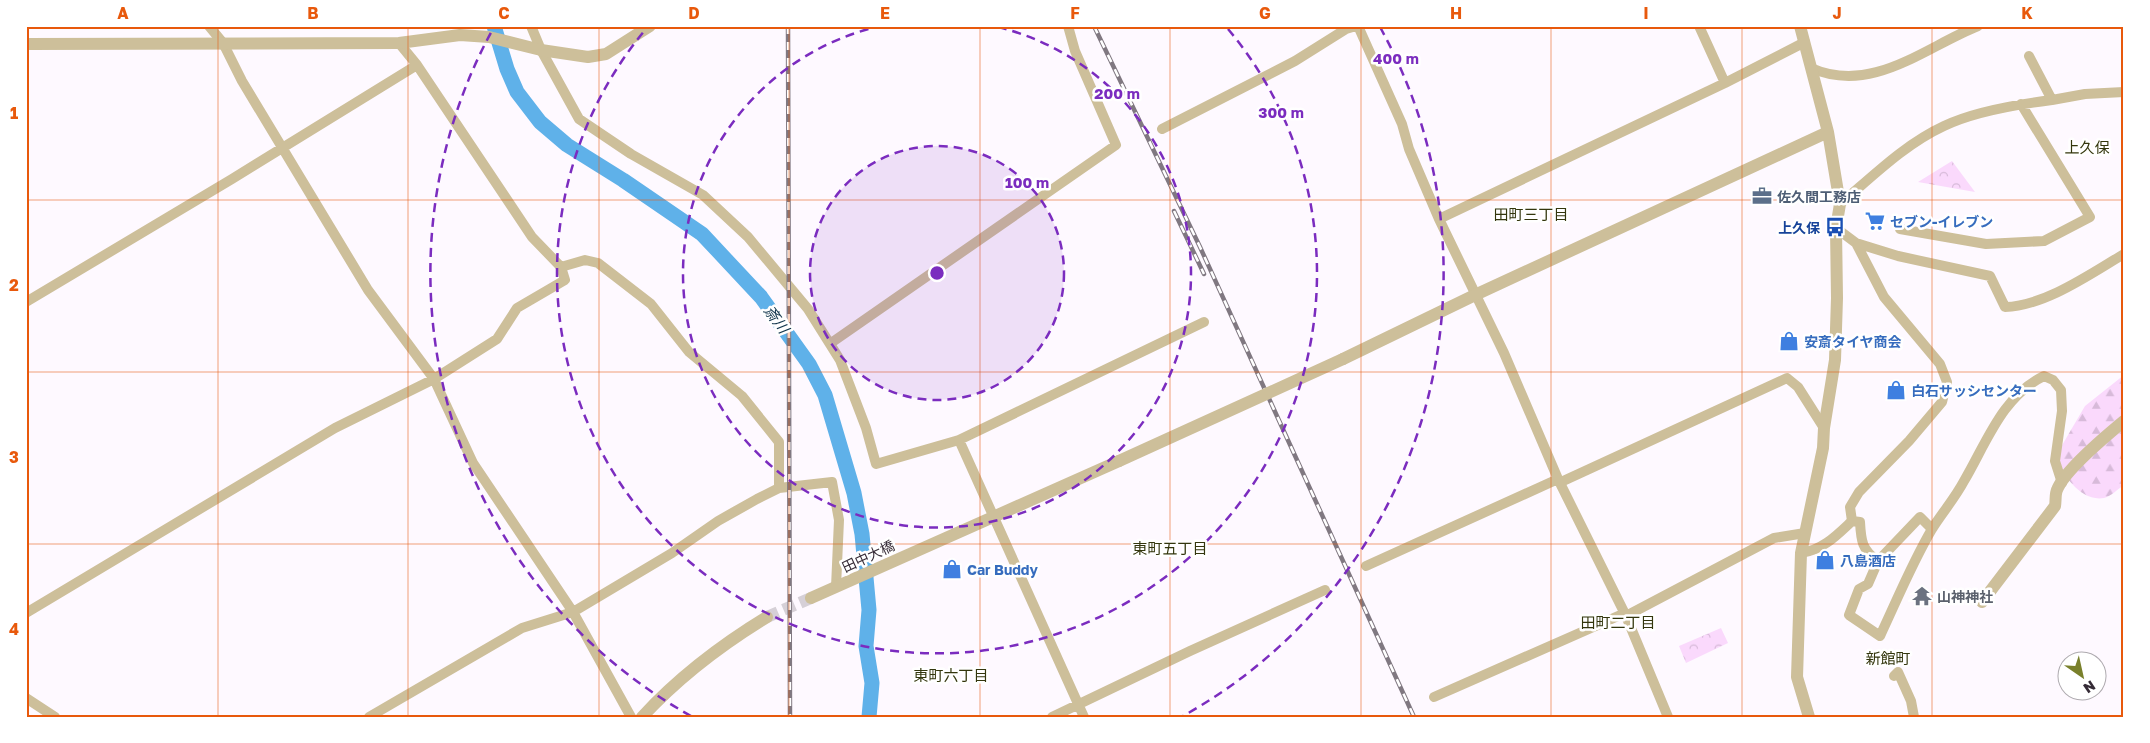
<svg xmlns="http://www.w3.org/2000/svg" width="2150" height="743" font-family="'Golos Text','Noto Sans JP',sans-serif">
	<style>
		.forest { fill: url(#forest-firs) }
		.park { fill: url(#park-crowns) }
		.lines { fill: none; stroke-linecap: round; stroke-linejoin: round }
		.river { stroke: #5fb1e9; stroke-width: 15 }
		.tertiary-tunnel { stroke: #d6d0d7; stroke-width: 12; stroke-dasharray: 12 6; stroke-linecap: butt }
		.minor { stroke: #cdbf9a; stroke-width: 10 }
		.tertiary { stroke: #cdbf9a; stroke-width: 12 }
		.rail-casing { stroke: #807881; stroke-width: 4.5 }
		.rail { stroke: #fff; stroke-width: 2.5; stroke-dasharray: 8; stroke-linecap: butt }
		.tertiary-bridge { stroke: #cdbf9a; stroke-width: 12 }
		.grid { fill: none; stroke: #e8590c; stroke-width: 1; stroke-opacity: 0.55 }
		.ring { fill: none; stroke: #7b2cbf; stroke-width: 2.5; stroke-dasharray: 9 6 }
		.labels { text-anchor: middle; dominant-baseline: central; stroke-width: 5; stroke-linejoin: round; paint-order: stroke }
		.service-label { font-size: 14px; font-weight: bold; fill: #4e5e75; stroke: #fff; text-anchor: start }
		.shop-label { font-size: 14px; font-weight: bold; fill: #366cbe; stroke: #fff; text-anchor: start }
		.transit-label { font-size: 14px; font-weight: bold; fill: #164399; stroke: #fff; text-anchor: end }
		.street-label { font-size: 14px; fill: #352b36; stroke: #fff }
		.worship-label { font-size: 14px; font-weight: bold; fill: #5b616d; stroke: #fff; text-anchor: start }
		.neighbourhood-label { font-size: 15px; fill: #33360d; stroke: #fff }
		.water-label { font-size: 15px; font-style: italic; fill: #12354c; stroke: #fff }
		.centre { fill: #7b2cbf; stroke: #fff; stroke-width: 2.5 }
		.ring-label { font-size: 15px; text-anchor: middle; font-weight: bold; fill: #7b2cbf; stroke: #fff; stroke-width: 5; stroke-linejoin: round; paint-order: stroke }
		.neatline { fill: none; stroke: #e8590c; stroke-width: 2 }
		.grid-label { font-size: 16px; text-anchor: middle; font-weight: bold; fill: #e8590c }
	</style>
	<defs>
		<pattern id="forest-firs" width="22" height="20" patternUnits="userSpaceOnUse" patternTransform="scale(1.25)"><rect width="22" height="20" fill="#fad9fc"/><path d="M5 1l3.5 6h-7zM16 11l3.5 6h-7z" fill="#d7bad9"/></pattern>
		<pattern id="park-crowns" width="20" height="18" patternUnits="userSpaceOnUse" patternTransform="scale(1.25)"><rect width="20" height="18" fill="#fad9fc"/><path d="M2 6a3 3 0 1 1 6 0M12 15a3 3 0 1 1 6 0" fill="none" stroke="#d7bad9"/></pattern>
	</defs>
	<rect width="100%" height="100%" fill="#fef9ff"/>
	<!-- forest -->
	<path class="forest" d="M2124,375V485C2118,489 2110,497 2104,498C2080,502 2065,475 2054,459L2085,406Z"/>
	<!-- park -->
	<path class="park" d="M1952,161L1975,192L1918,182Z
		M1721,628L1728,643L1686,663L1679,646Z"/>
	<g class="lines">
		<!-- river -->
		<path class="river" d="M494,26L507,69L517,92L540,122L567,145L623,180L702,234L761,297L809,364L825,395L854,493L862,534L869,610L866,646L872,683L869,717"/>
		<!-- tertiary-tunnel -->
		<path class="tertiary-tunnel" d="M767,617L811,598"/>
		<!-- minor -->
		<path class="minor" d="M209,26L223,43L242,81L368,290L434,379L473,463L573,612L631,717
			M531,26L541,50L579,119L631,154L703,195L748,237L808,309L840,360L866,428L876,464L959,440L1204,322
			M1358,26L1402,124L1409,149L1439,219L1504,353L1558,479L1626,616L1668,717
			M1699,26L1725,83
			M1811,68C1872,95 1925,47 1978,26
			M2052,100L2085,94L2124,92
			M1162,129L1295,61L1346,29L1356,26
			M1840,204C1873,176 1905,144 1944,126C1973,112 2020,104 2052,100L2029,56
			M1439,219L1725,83L1805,42
			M1836,228L1856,243L1898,256L1990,276L2005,307C2045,306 2090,274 2124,254
			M1900,229L1986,244L2044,241L2090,217L2021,104
			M561,267L585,260L598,263L651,304L689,352L742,396L779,442V488
			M26,302L232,179L417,65
			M831,343L1116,145L1075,51L1068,26
			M959,440L1084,717
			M1561,482L1787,378L1798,387L1824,428
			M1852,521L1850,507L1859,492L1909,441L1942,402L1947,382L1940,364L1884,297L1856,243
			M1852,521L1860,522C1861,541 1862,550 1878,561L1920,517L1932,529
			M1801,553C1823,550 1837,535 1852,521
			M1878,561L1868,584L1859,589L1849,615L1880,636C1897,600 1912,563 1932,529C1942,513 1955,498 1964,481C1986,444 2002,396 2044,376L2053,380L2061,390L2062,411L2055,461L2062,483
			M1366,566L1558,479
			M26,613L335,428L434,379L497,339L517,308L565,280L561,267L532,237L417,65L399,43
			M1626,616L1774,538L1805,533
			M1894,676L1898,672L1911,701L1914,717
			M1434,697L1625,613
			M26,698L55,717
			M369,717L522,628L573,612L672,553L718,521L757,499L779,488L832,482L839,520L836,587
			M1052,717L1190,651L1325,590"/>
		<!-- tertiary -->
		<path class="tertiary" d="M1800,26L1828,132L1840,204L1836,228L1837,298L1835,360L1824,428L1823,448L1801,553L1797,677L1809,717
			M26,44L399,43L460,35L489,37L541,50L588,57L606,54L650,26
			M1343,359L1475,295L1828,132
			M811,598L1119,461
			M1982,602L2055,506C2056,501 2055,494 2057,490C2064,471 2107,435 2124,421
			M642,717C678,678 721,645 767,617"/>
		<defs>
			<path id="rail" d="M788,26L790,717
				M1094,26L1200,247L1414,717
				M1174,211L1204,274"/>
		</defs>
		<!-- rail casing -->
		<use href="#rail" class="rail-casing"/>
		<!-- rail -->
		<use href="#rail" class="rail"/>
		<!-- tertiary-bridge -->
		<path class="tertiary-bridge" d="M1119,461L1343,359"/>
	</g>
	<!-- grid -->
	<path class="grid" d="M218,26V717M408,26V717M599,26V717M789,26V717M980,26V717M1170,26V717M1361,26V717M1551,26V717M1742,26V717M1932,26V717M26,200H2124M26,372H2124M26,544H2124"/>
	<!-- distance rings -->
	<circle cx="937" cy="273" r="127" fill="#7b2cbf" fill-opacity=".12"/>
	<g class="ring">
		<circle cx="937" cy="273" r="127"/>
		<path d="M998 27A254 254 0 1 1 876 27"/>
		<path d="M1228 29A380 380 0 1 1 646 29"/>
		<path d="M691 716A507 507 0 0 1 494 27M1380 27A507 507 0 0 1 1183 716"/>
	</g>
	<!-- icons -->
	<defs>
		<symbol id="office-bare" viewBox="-9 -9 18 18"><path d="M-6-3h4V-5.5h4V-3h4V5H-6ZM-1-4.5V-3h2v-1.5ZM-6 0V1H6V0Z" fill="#5c6f8a" stroke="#fff" stroke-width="2.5" paint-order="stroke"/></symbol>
		<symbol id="supermarket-bare" viewBox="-9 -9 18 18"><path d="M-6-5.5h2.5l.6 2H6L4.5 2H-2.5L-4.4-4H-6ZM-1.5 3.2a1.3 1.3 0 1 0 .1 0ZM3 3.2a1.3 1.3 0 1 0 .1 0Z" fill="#3f7fe0" stroke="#fff" stroke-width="2.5" paint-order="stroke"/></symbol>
		<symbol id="bus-bare" viewBox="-9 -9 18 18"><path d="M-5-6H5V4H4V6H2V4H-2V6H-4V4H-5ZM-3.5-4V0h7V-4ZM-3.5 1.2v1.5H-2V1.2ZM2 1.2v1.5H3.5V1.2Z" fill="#1a4fb4" stroke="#fff" stroke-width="2.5" paint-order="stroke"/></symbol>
		<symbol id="shop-bare" viewBox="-9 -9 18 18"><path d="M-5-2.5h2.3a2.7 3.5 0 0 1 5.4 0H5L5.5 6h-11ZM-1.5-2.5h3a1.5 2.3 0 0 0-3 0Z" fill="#3f7fe0" stroke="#fff" stroke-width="2.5" paint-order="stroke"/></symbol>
		<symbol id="temple-bare" viewBox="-9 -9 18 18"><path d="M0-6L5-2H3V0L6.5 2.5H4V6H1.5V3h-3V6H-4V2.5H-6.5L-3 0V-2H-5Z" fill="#6b7280" stroke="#fff" stroke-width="2.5" paint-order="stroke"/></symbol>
	</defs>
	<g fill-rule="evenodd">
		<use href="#office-bare" x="1748" y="182" width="28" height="28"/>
		<use href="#supermarket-bare" x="1861" y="207" width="28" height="28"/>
		<use href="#bus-bare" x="1821" y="213" width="28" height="28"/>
		<use href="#shop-bare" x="1775" y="327" width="28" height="28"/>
		<use href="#shop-bare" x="1882" y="376" width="28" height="28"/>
		<use href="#shop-bare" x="1811" y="546" width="28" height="28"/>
		<use href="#shop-bare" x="938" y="555" width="28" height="28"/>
		<use href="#temple-bare" x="1908" y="582" width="28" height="28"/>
	</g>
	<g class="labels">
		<!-- service labels -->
		<g class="service-label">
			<text x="1777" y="196">佐久間工務店</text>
		</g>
		<!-- shop labels -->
		<g class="shop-label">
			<text x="1890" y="221">セブン-イレブン</text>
			<text x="1804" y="341">安斎タイヤ商会</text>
			<text x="1911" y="390">白石サッシセンター</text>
			<text x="1840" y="560">八島酒店</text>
			<text x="967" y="569">Car Buddy</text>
		</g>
		<!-- transit labels -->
		<g class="transit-label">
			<text x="1820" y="227">上久保</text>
		</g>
		<!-- street labels -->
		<g class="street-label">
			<text transform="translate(868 556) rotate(-25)">田中大橋</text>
		</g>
		<!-- worship labels -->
		<g class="worship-label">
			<text x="1937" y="596">山神神社</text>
		</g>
		<!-- neighbourhood labels -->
		<g class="neighbourhood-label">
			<text x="2087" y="147">上久保</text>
			<text x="1531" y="214">田町三丁目</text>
			<text x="1170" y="548">東町五丁目</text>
			<text x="1618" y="622">田町二丁目</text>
			<text x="1888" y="658">新館町</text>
			<text x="951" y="675">東町六丁目</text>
		</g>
		<!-- water labels -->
		<g class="water-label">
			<text transform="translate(777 319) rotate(54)">斎川</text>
		</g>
	</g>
	<circle cx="937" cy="273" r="8" class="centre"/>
	<g class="ring-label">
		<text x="1396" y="64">400 m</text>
		<text x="1117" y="99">200 m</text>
		<text x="1281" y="118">300 m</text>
		<text x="1027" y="188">100 m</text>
	</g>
	<!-- border -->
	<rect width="2150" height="743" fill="none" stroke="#ffffff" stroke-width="55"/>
	<!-- north arrow -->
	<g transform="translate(2082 676) rotate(146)"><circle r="24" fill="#ffffff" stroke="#aeaaaf"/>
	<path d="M0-4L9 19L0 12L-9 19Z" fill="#79802b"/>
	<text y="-8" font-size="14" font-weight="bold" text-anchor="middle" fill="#352b36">N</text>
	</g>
	<rect x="28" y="28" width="2094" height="688" class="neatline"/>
	<g class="grid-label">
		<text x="123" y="19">A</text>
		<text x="313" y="19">B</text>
		<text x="504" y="19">C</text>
		<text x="694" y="19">D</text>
		<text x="885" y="19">E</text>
		<text x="1075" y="19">F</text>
		<text x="1265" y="19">G</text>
		<text x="1456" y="19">H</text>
		<text x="1646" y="19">I</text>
		<text x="1837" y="19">J</text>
		<text x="2027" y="19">K</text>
		<text x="14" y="119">1</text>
		<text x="14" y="291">2</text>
		<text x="14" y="463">3</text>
		<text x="14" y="635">4</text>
	</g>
</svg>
